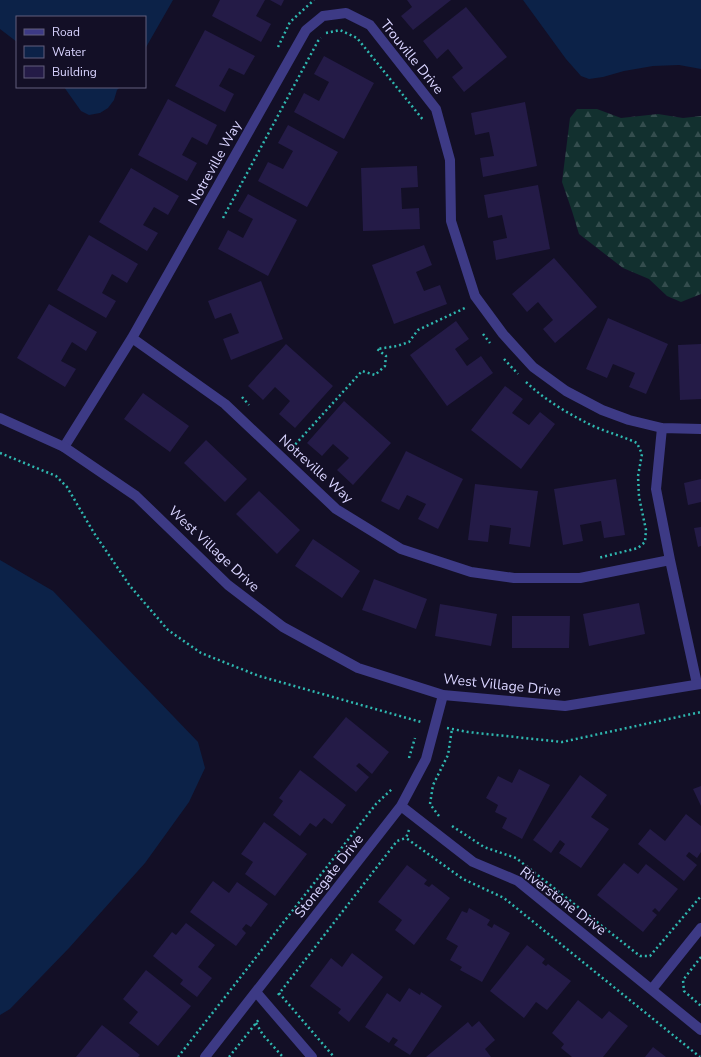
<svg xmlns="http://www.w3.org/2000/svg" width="701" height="1057" font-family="'Nunito Sans',sans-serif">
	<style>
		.forest { fill: url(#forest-firs) }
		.water { fill: #0c2248 }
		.building { fill: #241b47 }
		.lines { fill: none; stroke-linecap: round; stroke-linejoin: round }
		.path { stroke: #2fb8b0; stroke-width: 2.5; stroke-dasharray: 2 3; stroke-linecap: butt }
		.minor { stroke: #3d3a85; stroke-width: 10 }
		.tertiary { stroke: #3d3a85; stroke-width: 10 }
		.labels { text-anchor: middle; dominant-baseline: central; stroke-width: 3; stroke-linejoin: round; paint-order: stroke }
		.street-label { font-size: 14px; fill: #d9d4ff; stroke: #130f26 }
	</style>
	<defs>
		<pattern id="forest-firs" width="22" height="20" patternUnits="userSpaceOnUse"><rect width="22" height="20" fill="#12302f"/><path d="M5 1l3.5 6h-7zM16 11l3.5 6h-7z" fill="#344d4e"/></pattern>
	</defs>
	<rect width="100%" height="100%" fill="#130f26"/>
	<!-- forest -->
	<path class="forest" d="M577,109H597L621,118L658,114L683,118L701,116V294L681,302L667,296L649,279L623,268L579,234L572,211L562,182L570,118Z"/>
	<!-- water -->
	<path class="water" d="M0,0H173L145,49V17H17V42L0,29Z
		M523,0H701V69L679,65L653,66L624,71L603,77L589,79L581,76L566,59Z
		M64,87H120L117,90L114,100L108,108L100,113L89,115L81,111Z
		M0,560L53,591L198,742L205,768L189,802L145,863L69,948L10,1009L0,1015Z"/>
	<!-- building -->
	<path class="building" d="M220,0H265L256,16L271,24L261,42L212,16Z
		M270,0H284L281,6Z
		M407,0H451L413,30L401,16L412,7Z
		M466,7L507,57L464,92L452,77L463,68L448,49L437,59L423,41Z
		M205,30L255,56L244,75L229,68L219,86L234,94L225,112L175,86Z
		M324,56L374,83L344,139L294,112L304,93L319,101L329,82L314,74Z
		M168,99L217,125L207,145L192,137L182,155L197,163L187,181L138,155Z
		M525,102L537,166L483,177L480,158L494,156L489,132L475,135L471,113Z
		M288,125L338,152L307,207L258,181L268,162L283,169L293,151L278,143Z
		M417,166L418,187L401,188L402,209L419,208L420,229L363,231L361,168Z
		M131,168L179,196L168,215L154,207L143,225L158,233L147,251L99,222Z
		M538,185L550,249L496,260L493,241L507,238L502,215L488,218L484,195Z
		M248,194L297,220L268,276L218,249L228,230L243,238L253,219L238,211Z
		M89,235L138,264L127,283L112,274L102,293L116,301L106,318L57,290Z
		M424,245L432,265L416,272L424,291L440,285L447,304L394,324L372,265Z
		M554,258L597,307L555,343L543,329L553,320L538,302L527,312L512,294Z
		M261,281L283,339L231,360L223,339L239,333L231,313L215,319L208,301Z
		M49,304L97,332L86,351L72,342L61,361L76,369L65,387L17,358Z
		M608,318L668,344L646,394L629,387L635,373L613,364L607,378L586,369Z
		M456,321L469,339L455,349L467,366L481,356L493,373L447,406L410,355Z
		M286,344L333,386L295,428L279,414L290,401L275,387L263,400L248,386Z
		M701,344V399L680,400L678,345Z
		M505,386L523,399L512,413L529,425L540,412L555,424L521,469L471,430Z
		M143,393L189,426L170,452L124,419Z
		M344,401L391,443L353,485L337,470L349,458L333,444L322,456L307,443Z
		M206,440L247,479L225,502L184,463Z
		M406,451L463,479L438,529L418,519L426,504L407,495L399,510L381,501Z
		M616,479L625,535L604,538L601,521L580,525L583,541L563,545L554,489Z
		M701,479V502L688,505L684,483Z
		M475,484L538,491L530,547L509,544L511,528L490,525L488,542L468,540Z
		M259,491L300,530L277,554L236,514Z
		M701,527V546L698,547L694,528Z
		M313,539L360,571L342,598L295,566Z
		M374,579L427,599L416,629L362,610Z
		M639,603L645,634L589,646L583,614Z
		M440,604L497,614L491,646L435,636Z
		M512,616H570L569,648H512Z
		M346,717L389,752L372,774L359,763L356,766L369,777L356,792L313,757Z
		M519,769L550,785L522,839L502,828L507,818L495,812L498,805L486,798L498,776L512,783Z
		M300,770L346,805L332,824L324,818L316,827L310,823L300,836L273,815L283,801L279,798Z
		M580,775L607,795L591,817L609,829L581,868L559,853L565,844L560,840L551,853L533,840Z
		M701,786V806L693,789Z
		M686,814L701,826V852L697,858L689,852L686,856L697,865L684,881L638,844L650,829L665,841Z
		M264,822L307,854L275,896L245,874L253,862L241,854Z
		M624,863L638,874L646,864L678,889L659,912L655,908L652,911L657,915L643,932L597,895Z
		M407,865L427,880L424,884L429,887L432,884L450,898L414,945L395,930L402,920L378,902Z
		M213,881L229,893L237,882L268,904L251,927L246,924L242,929L246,933L236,946L190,912Z
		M469,908L490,920L487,925L492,928L494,924L510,933L482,982L460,970L462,967L450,960L458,946L446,939L462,911L467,913Z
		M186,923L215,945L198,967L212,978L197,997L180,984L183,980L153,956L172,932L176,935Z
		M527,945L545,959L542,963L546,966L548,964L571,981L547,1010L536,1002L524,1018L490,991Z
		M352,953L383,977L349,1022L338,1013L341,1009L310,986L331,958L342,967Z
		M146,970L191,1006L158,1046L129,1023L138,1012L123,999Z
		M409,988L420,995L421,992L442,1006L410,1055L394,1045L398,1040L393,1037L389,1043L365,1027L387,993L400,1002Z
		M578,1000L602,1019L609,1011L628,1026L603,1057H572L561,1048L564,1044L552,1033Z
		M479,1021L495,1040L485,1049L491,1057H426L468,1022L472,1027Z
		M102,1025L140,1055L138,1057H76Z
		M653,1047L666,1057H645Z"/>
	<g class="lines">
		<!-- path -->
		<path class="path" d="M326,33L340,30L357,38L424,121
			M278,47L290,22L314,0
			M223,218L318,41L321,38
			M483,334L490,343
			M504,359L518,374
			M526,382C545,400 567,413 591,425C606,432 622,436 637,443L642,454L638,476L639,497L646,530L645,542L638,548L598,558
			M242,397L249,405
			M292,448L362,371L375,375L385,366L386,356L377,349L397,346L409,342L418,330L465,308
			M0,453L56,476L67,487L94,533L130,586L168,630L201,653L259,676L421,722
			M447,728L468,732L562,742L701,712
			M409,758L415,738
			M439,816L430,804L433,785L448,755L452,729
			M452,826L484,847L516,858L640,956H650L701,896
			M409,830L406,838L463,879L504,898L700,1057
			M701,957L683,980L684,991L701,1006
			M279,993L334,1057
			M278,995L397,841L406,838
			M256,1023L263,1035L283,1057
			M178,1057L376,804L392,789
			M229,1057L260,1018"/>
		<!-- minor -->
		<path class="minor" d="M132,338L225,404L336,509L401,549L471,572L514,578H580L670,560
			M662,428L656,489L670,560L697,684
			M64,447L132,338L306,30L323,16L346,13L370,25L436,109L450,160L451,221L475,296L503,334L533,367L566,391L602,410L629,420L662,428L701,429
			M401,806L473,862L518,881L701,1030
			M652,989L701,928
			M256,992L312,1057
			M205,1057L401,806L426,759L443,695"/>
		<!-- tertiary -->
		<path class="tertiary" d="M0,418L64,447L136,496L228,585L283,627L358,668L443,695L565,706L701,684"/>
	</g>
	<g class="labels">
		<!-- street labels -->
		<g class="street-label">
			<text transform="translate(412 57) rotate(51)">Trouville Drive</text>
			<text transform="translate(215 163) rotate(-61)">Notreville Way</text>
			<text transform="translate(316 469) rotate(42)">Notreville Way</text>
			<text transform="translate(214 549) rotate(43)">West Village Drive</text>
			<text transform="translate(502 685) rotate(6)">West Village Drive</text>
			<text transform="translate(329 876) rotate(-52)">Stonegate Drive</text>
			<text transform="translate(563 901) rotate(37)">Riverstone Drive</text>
		</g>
	</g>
	<!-- legend -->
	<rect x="16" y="16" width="130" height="72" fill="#130f26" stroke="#625e7d"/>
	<rect x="24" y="29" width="20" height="6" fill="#3d3a85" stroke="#625e7d"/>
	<text x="52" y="36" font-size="12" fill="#d9d4ff">Road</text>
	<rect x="24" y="46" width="20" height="12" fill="#0c2248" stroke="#625e7d"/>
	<text x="52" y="56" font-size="12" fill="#d9d4ff">Water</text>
	<rect x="24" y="66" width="20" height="12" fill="#241b47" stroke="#625e7d"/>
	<text x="52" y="76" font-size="12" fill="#d9d4ff">Building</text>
</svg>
